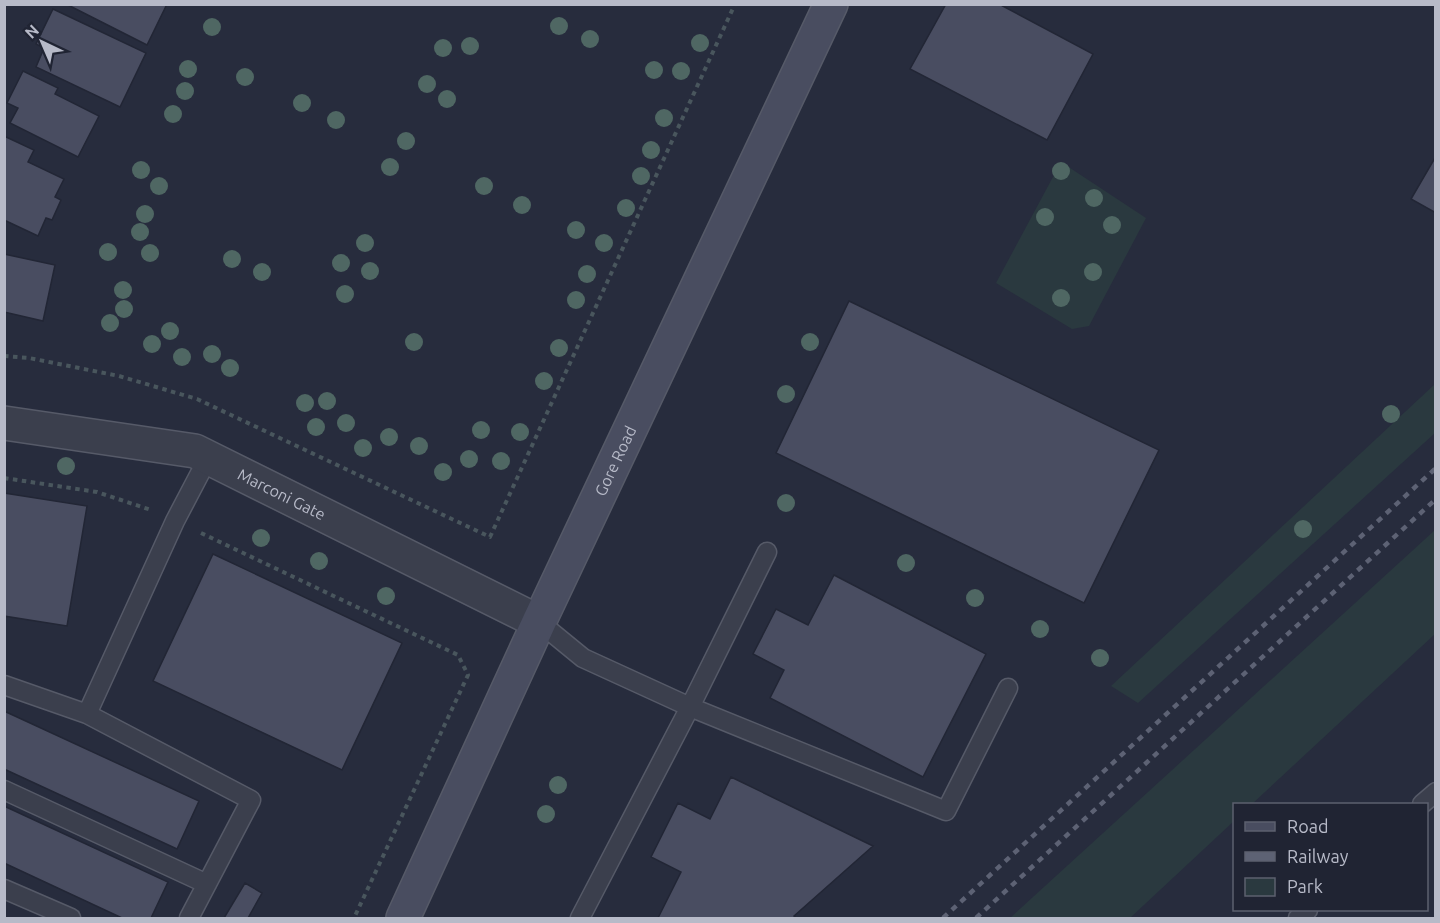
<svg xmlns="http://www.w3.org/2000/svg" width="1440" height="923" font-family="Ubuntu,sans-serif">
	<style>
		.green { fill: #2a393f }
		.building { fill: #494d61; stroke: #222635; stroke-width: 1.5 }
		.lines { fill: none; stroke-linecap: round; stroke-linejoin: round }
		.service-casing { stroke: #565a68; stroke-width: 21 }
		.tertiary-casing { stroke: #565a68; stroke-width: 36 }
		.secondary-casing { stroke: #565a68; stroke-width: 36 }
		.path { stroke: #49565d; stroke-width: 4; stroke-dasharray: 4.5 4.5; stroke-linecap: butt }
		.service { stroke: #3b3f4d; stroke-width: 18 }
		.tertiary { stroke: #3b3f4d; stroke-width: 33 }
		.secondary { stroke: #494d60; stroke-width: 33 }
		.rail { stroke: #5d6274; stroke-width: 4.5; stroke-dasharray: 6 6; stroke-linecap: butt }
		.tree { fill: #4f6763 }
		.labels { text-anchor: middle; dominant-baseline: central; stroke-width: 5; stroke-linejoin: round; paint-order: stroke }
		.street-label { font-size: 16px; fill: #b7bac8; stroke: #202433 }
	</style>
	<rect width="100%" height="100%" fill="#272c3d"/>
	<!-- green -->
	<path class="green" d="M1061,162L1146,218L1089,326L1072,329L996,283Z
		M1435,384V433L1138,703L1111,686Z
		M1435,530V634L1252,804H1234V821L1130,918H1010Z"/>
	<!-- building -->
	<path class="building" d="M66,4H167L147,45Z
		M946,4H999L1093,54L1047,140L910,69Z
		M53,9L146,53L120,107L36,67L44,48L36,44Z
		M23,71L58,88L55,94L99,116L78,157L10,123L18,108L7,103Z
		M4,136L34,150L28,162L64,179L55,197L61,200L52,220L46,218L38,236L4,220Z
		M1436,156V213L1411,199Z
		M4,254L55,265L43,321L4,312Z
		M849,301L1159,450L1084,603L776,453Z
		M4,493L87,506L67,626L4,616Z
		M213,554L402,643L342,770L153,681Z
		M834,575L986,654L923,777L770,698L784,670L753,654L776,609L808,625Z
		M4,711L199,801L177,849L4,769Z
		M731,777L873,846L794,916L796,918H658L681,872L651,857L678,803L710,819Z
		M4,806L168,882L151,918H122L4,863Z
		M245,883L262,893L248,918H224Z"/>
	<g class="lines">
		<defs>
			<path id="service" d="M539,622L583,658L690,707L946,811L1008,688
				M4,685L87,714L175,521L208,458
				M87,714L251,800L189,918
				M4,790L207,884
				M1422,804L1436,792
				M4,889L71,918
				M580,918L690,707L767,552
				M1298,918L1308,910"/>
			<g id="tertiary">
				<path id="s1" d="M4,423L195,451L539,622"/>
			</g>
			<g id="secondary">
				<path id="s2" d="M403,918L539,622L831,4"/>
			</g>
		</defs>
		<!-- service casing -->
		<use href="#service" class="service-casing"/>
		<!-- tertiary casing -->
		<use href="#tertiary" class="tertiary-casing"/>
		<!-- secondary casing -->
		<use href="#secondary" class="secondary-casing"/>
		<!-- path -->
		<path class="path" d="M4,6L5,4
			M4,356L29,358L119,376L197,399L490,537L735,4
			M4,478L97,492L151,510
			M201,533L458,655L468,675L354,918"/>
		<!-- service -->
		<use href="#service" class="service"/>
		<!-- tertiary -->
		<use href="#tertiary" class="tertiary"/>
		<!-- secondary -->
		<use href="#secondary" class="secondary"/>
		<!-- rail -->
		<path class="rail" d="M943,918L1436,468
			M976,918L1436,499"/>
	</g>
	<!-- trees -->
	<g class="tree">
		<circle cx="559" cy="26" r="9"/>
		<circle cx="212" cy="27" r="9"/>
		<circle cx="590" cy="39" r="9"/>
		<circle cx="700" cy="43" r="9"/>
		<circle cx="470" cy="46" r="9"/>
		<circle cx="443" cy="48" r="9"/>
		<circle cx="188" cy="69" r="9"/>
		<circle cx="654" cy="70" r="9"/>
		<circle cx="681" cy="71" r="9"/>
		<circle cx="245" cy="77" r="9"/>
		<circle cx="427" cy="84" r="9"/>
		<circle cx="185" cy="91" r="9"/>
		<circle cx="447" cy="99" r="9"/>
		<circle cx="302" cy="103" r="9"/>
		<circle cx="173" cy="114" r="9"/>
		<circle cx="664" cy="118" r="9"/>
		<circle cx="336" cy="120" r="9"/>
		<circle cx="406" cy="141" r="9"/>
		<circle cx="651" cy="150" r="9"/>
		<circle cx="390" cy="167" r="9"/>
		<circle cx="141" cy="170" r="9"/>
		<circle cx="1061" cy="171" r="9"/>
		<circle cx="641" cy="176" r="9"/>
		<circle cx="159" cy="186" r="9"/>
		<circle cx="484" cy="186" r="9"/>
		<circle cx="1094" cy="198" r="9"/>
		<circle cx="522" cy="205" r="9"/>
		<circle cx="626" cy="208" r="9"/>
		<circle cx="145" cy="214" r="9"/>
		<circle cx="1045" cy="217" r="9"/>
		<circle cx="1112" cy="225" r="9"/>
		<circle cx="576" cy="230" r="9"/>
		<circle cx="140" cy="232" r="9"/>
		<circle cx="365" cy="243" r="9"/>
		<circle cx="604" cy="243" r="9"/>
		<circle cx="108" cy="252" r="9"/>
		<circle cx="150" cy="253" r="9"/>
		<circle cx="232" cy="259" r="9"/>
		<circle cx="341" cy="263" r="9"/>
		<circle cx="370" cy="271" r="9"/>
		<circle cx="262" cy="272" r="9"/>
		<circle cx="1093" cy="272" r="9"/>
		<circle cx="587" cy="274" r="9"/>
		<circle cx="123" cy="290" r="9"/>
		<circle cx="345" cy="294" r="9"/>
		<circle cx="1061" cy="298" r="9"/>
		<circle cx="576" cy="300" r="9"/>
		<circle cx="124" cy="309" r="9"/>
		<circle cx="110" cy="323" r="9"/>
		<circle cx="170" cy="331" r="9"/>
		<circle cx="414" cy="342" r="9"/>
		<circle cx="810" cy="342" r="9"/>
		<circle cx="152" cy="344" r="9"/>
		<circle cx="559" cy="348" r="9"/>
		<circle cx="212" cy="354" r="9"/>
		<circle cx="182" cy="357" r="9"/>
		<circle cx="230" cy="368" r="9"/>
		<circle cx="544" cy="381" r="9"/>
		<circle cx="786" cy="394" r="9"/>
		<circle cx="327" cy="401" r="9"/>
		<circle cx="305" cy="403" r="9"/>
		<circle cx="1391" cy="414" r="9"/>
		<circle cx="346" cy="423" r="9"/>
		<circle cx="316" cy="427" r="9"/>
		<circle cx="481" cy="430" r="9"/>
		<circle cx="520" cy="432" r="9"/>
		<circle cx="389" cy="437" r="9"/>
		<circle cx="419" cy="446" r="9"/>
		<circle cx="363" cy="448" r="9"/>
		<circle cx="469" cy="459" r="9"/>
		<circle cx="501" cy="461" r="9"/>
		<circle cx="66" cy="466" r="9"/>
		<circle cx="443" cy="472" r="9"/>
		<circle cx="786" cy="503" r="9"/>
		<circle cx="1303" cy="529" r="9"/>
		<circle cx="261" cy="538" r="9"/>
		<circle cx="319" cy="561" r="9"/>
		<circle cx="906" cy="563" r="9"/>
		<circle cx="386" cy="596" r="9"/>
		<circle cx="975" cy="598" r="9"/>
		<circle cx="1040" cy="629" r="9"/>
		<circle cx="1100" cy="658" r="9"/>
		<circle cx="558" cy="785" r="9"/>
		<circle cx="546" cy="814" r="9"/>
	</g>
	<g class="labels">
		<!-- street labels -->
		<g class="street-label">
			<text stroke="none"><textPath href="#s2" startOffset="504">Gore Road</textPath></text>
			<text stroke="none"><textPath href="#s1" startOffset="290">Marconi Gate</textPath></text>
		</g>
	</g>
	<!-- border -->
	<rect width="1440" height="923" fill="none" stroke="#b7bac8" stroke-width="12"/>
	<!-- legend -->
	<rect x="1233" y="803" width="195" height="108" fill="#202433" stroke="#5c606f" stroke-width="1.5"/>
	<rect x="1245" y="822" width="30" height="9" fill="#494d60" stroke="#5c606f" stroke-width="1.5"/>
	<text x="1287" y="833" font-size="18" fill="#b7bac8">Road</text>
	<rect x="1245" y="852" width="30" height="9" fill="#5d6274" stroke="#5c606f" stroke-width="1.5"/>
	<text x="1287" y="863" font-size="18" fill="#b7bac8">Railway</text>
	<rect x="1245" y="878" width="30" height="18" fill="#2a393f" stroke="#5c606f" stroke-width="1.5"/>
	<text x="1287" y="893" font-size="18" fill="#b7bac8">Park</text>
	<!-- north arrow -->
	<g transform="translate(42 42) rotate(316)" stroke="#202433" stroke-width="4.5" paint-order="stroke">
	<path d="M0-4.5L10 22L0 15L-10 22Z" fill="#b7bac8"/>
	<text y="-9" font-size="16" font-weight="bold" text-anchor="middle" fill="#b7bac8">N</text>
	</g>
</svg>
